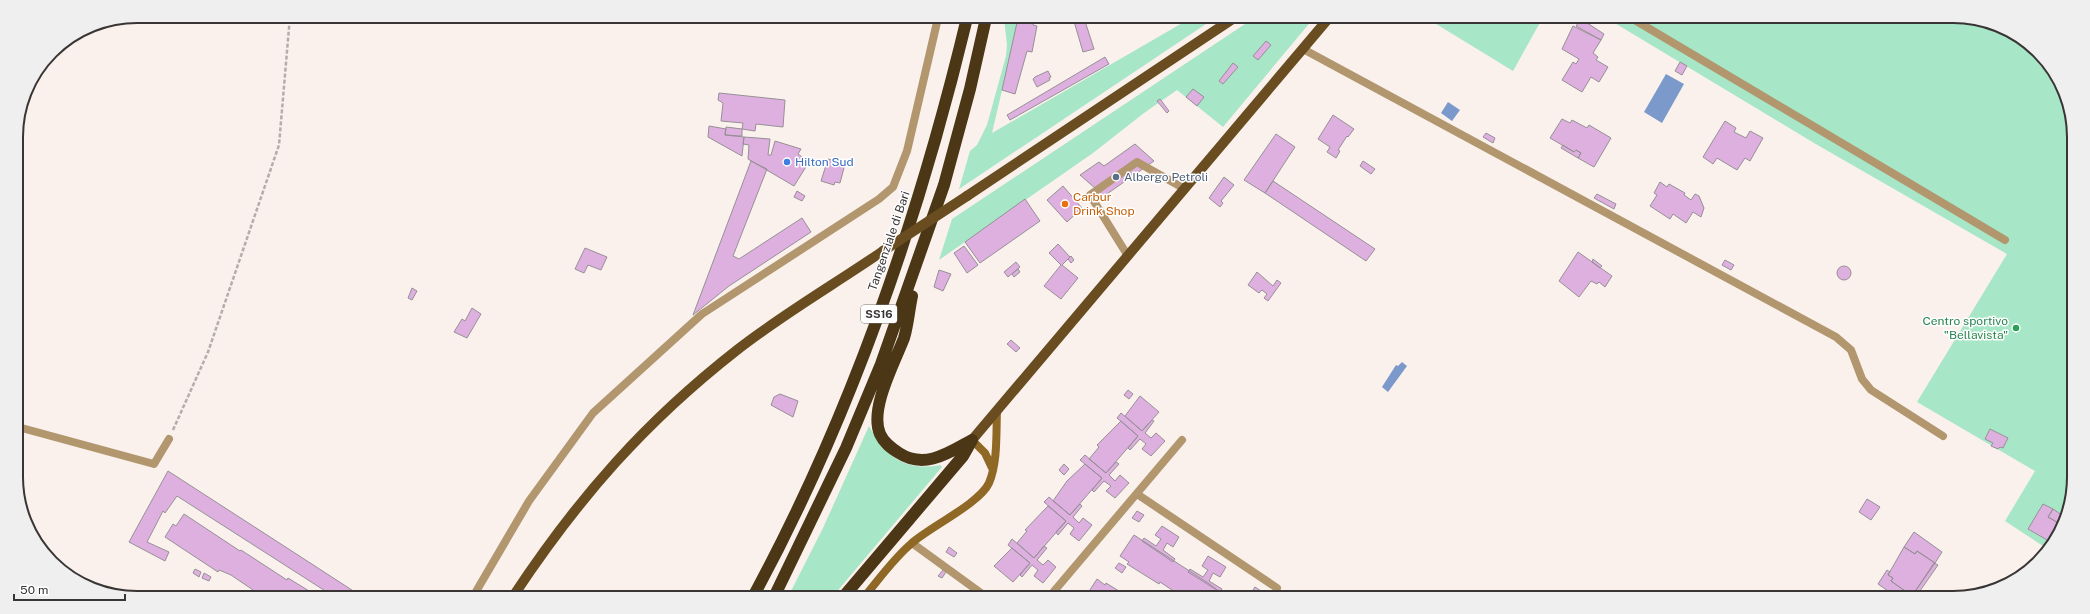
<svg xmlns="http://www.w3.org/2000/svg" width="2090" height="614" font-family="'Public Sans',sans-serif">
	<style>
		.green { fill: #a7e6c7 }
		.water { fill: #7b99cb }
		.building { fill: #deb0df; stroke: #969096 }
		.lines { fill: none; stroke-linecap: round; stroke-linejoin: round }
		.path { stroke: #b4adaa; stroke-width: 2.5; stroke-dasharray: 4 2; stroke-linecap: butt }
		.lane { stroke: #b1966e; stroke-width: 8 }
		.street { stroke: #b1966e; stroke-width: 8 }
		.secondary { stroke: #8f6826; stroke-width: 8 }
		.primary { stroke: #694d20; stroke-width: 10 }
		.highway { stroke: #4b3615; stroke-width: 12 }
		.primary-bridge { stroke: #694d20; stroke-width: 10 }
		.shop-dot { fill: #3f7fe0; stroke: #fff; stroke-width: 1.5 }
		.service-dot { fill: #5c6f8a; stroke: #fff; stroke-width: 1.5 }
		.food-dot { fill: #e8710a; stroke: #fff; stroke-width: 1.5 }
		.leisure-dot { fill: #2e9e5b; stroke: #fff; stroke-width: 1.5 }
		.labels { text-anchor: middle; dominant-baseline: central; stroke-width: 3; stroke-linejoin: round; paint-order: stroke }
		.shield { fill: #fff; stroke: #747271; stroke-width: 1 }
		.shield-label { font-size: 11px; font-weight: bold; fill: #383534 }
		.shop-label { font-size: 12px; fill: #366cbe; stroke: #fff; text-anchor: start }
		.service-label { font-size: 12px; fill: #4e5e75; stroke: #fff; text-anchor: start }
		.food-label { font-size: 12px; fill: #c56008; stroke: #fff; text-anchor: start }
		.street-label { font-size: 12px; fill: #383534; stroke: #fff }
		.leisure-label { font-size: 12px; fill: #27864d; stroke: #fff; text-anchor: end }
		.rim { fill: none; stroke: #383534; stroke-width: 2 }
	</style>
	<rect width="100%" height="100%" fill="#faf1ed"/>
	<!-- green -->
	<path class="green" d="M1004,18H1019L992,133L1191,18H1215L959,189L970,151L977,145L987,125L1006,56L1007,45Z
		M1254,18L1313,19L1223,127L1177,90L1144,113L1093,153L939,260L952,219Z
		M1428,19H1542L1513,71Z
		M1608,19L1984,20L2039,51L2061,83L2072,113L2070,508L2054,544L2049,550L2005,521L2035,471L1917,402L2007,254L1814,143Z
		M869,426C885,455 904,472 940,465L942,467L834,595H789L823,528Z"/>
	<!-- water -->
	<path class="water" d="M1666,74L1684,84L1662,123L1644,112Z
		M1448,102L1460,110L1452,121L1441,113Z
		M1402,362L1407,366L1388,392L1382,387L1396,365L1398,366Z"/>
	<!-- building -->
	<path class="building" d="M1018,18H1034L1033,25L1037,26L1032,52L1027,51L1015,94L1002,90Z
		M1073,18H1084L1094,49L1083,52Z
		M1581,19L1604,34L1601,40L1576,26Z
		M1573,26L1601,40L1593,53L1598,57L1596,60L1608,67L1599,82L1591,77L1582,92L1562,80L1573,62L1576,64L1579,59L1562,49Z
		M1266,41L1271,45L1258,60L1253,56Z
		M1105,57L1109,64L1010,120L1007,115Z
		M1680,62L1687,66L1682,75L1675,71Z
		M1233,63L1238,67L1223,84L1219,81Z
		M1048,71L1051,77L1049,78L1050,80L1037,87L1033,79L1035,77Z
		M1193,89L1204,97L1197,106L1186,97Z
		M719,93L785,100L783,127L756,124L755,131L742,129L743,123L721,121L723,103L718,100Z
		M1160,99L1169,111L1167,113L1157,101Z
		M1333,115L1354,129L1348,137L1347,136L1338,150L1340,151L1336,158L1327,152L1330,147L1318,139Z
		M1562,119L1570,123L1572,120L1587,128L1589,125L1611,138L1594,167L1578,158L1581,153L1576,150L1574,152L1550,138Z
		M1725,121L1736,128L1734,132L1746,138L1750,131L1763,138L1750,161L1745,158L1737,170L1717,158L1713,164L1703,157Z
		M709,126L726,129L725,135L744,137L742,156L708,137Z
		M726,127L742,129V136L725,135Z
		M1486,133L1495,138L1493,143L1483,137Z
		M1276,134L1295,147L1265,193L1244,180Z
		M744,137L770,139L768,155H771L775,141L801,149L798,154L809,162L794,186L748,159L749,145L743,144Z
		M1135,144L1154,161L1104,196L1080,175L1099,162L1104,166Z
		M1563,145L1574,152L1576,150L1581,153L1578,158L1561,148Z
		M828,159L845,164L840,183L835,182L834,185L821,181Z
		M751,161L767,169L733,256L739,259L802,218L811,232L729,286L693,315Z
		M1363,161L1375,169L1371,174L1360,166Z
		M1224,177L1234,185L1221,201L1223,203L1220,207L1209,198Z
		M1273,181L1375,249L1366,261L1265,193Z
		M1660,182L1667,187L1669,184L1685,193L1684,195L1691,200L1695,194L1699,196L1704,208L1701,217L1693,212L1686,223L1673,214L1670,219L1650,206L1657,195L1654,193Z
		M1063,186L1082,208L1067,222L1047,200Z
		M797,191L805,196L802,201L794,197Z
		M1597,194L1616,204L1614,209L1594,198Z
		M1025,199L1040,221L980,263L965,242Z
		M1058,244L1070,257L1062,265L1078,278L1061,299L1044,286L1061,265L1049,253Z
		M964,246L978,265L967,273L954,253Z
		M585,248L607,257L601,270L588,265L584,273L575,269Z
		M1578,252L1612,276L1605,287L1599,282L1597,284L1591,281L1579,297L1559,281Z
		M1071,256L1074,260L1071,263L1068,259Z
		M1593,259L1602,266L1600,268L1592,262Z
		M1725,260L1734,265L1731,270L1722,265Z
		M1016,262L1020,267L1008,277L1004,272Z
		M1837 273a7 7 0 1 1 14 0a7 7 0 1 1-14 0Z
		M1018,269L1020,272L1014,277L1012,274Z
		M939,270L951,274L943,291L934,287Z
		M1257,272L1273,286L1277,280L1281,283L1268,301L1264,298L1267,294L1262,290L1259,293L1248,285Z
		M412,288L417,291L412,300L408,298Z
		M472,308L481,314L467,338L454,332L462,319L465,321Z
		M1011,340L1020,348L1016,352L1007,344Z
		M1128,390L1133,394L1129,399L1124,395Z
		M780,394L798,401L793,417L771,405L774,397Z
		M1140,396L1159,412L1142,431L1125,416Z
		M1121,413L1142,431L1152,420L1154,421L1145,433L1151,438L1156,433L1165,441L1151,456L1142,449L1146,444L1140,439L1130,450L1128,448L1138,436L1117,418Z
		M1121,421L1138,436L1106,473L1089,459L1099,447L1097,445Z
		M1990,429L2008,438L2003,448L2000,447L1998,449L1991,446L1993,443L1985,439Z
		M1085,455L1106,473L1116,462L1119,464L1109,475L1115,481L1120,475L1129,483L1115,498L1106,491L1111,486L1104,481L1094,492L1092,490L1102,478L1080,460Z
		M1064,464L1069,469L1064,475L1059,470Z
		M1085,464L1102,478L1070,515L1053,501L1067,481Z
		M168,471L301,557L358,594H330L177,496L165,513L163,511L147,542L169,552L165,561L129,542Z
		M1049,497L1070,515L1080,504L1082,506L1073,517L1079,523L1083,518L1092,525L1079,541L1070,534L1074,528L1068,523L1058,535L1056,532L1066,521L1044,502Z
		M1867,499L1880,507L1871,520L1859,512Z
		M2043,504L2053,509L2048,517L2062,525L2054,544L2028,529Z
		M1048,506L1066,521L1034,558L1017,543L1027,531L1025,530Z
		M2053,509L2066,518L2062,525L2048,517Z
		M1137,511L1144,515L1139,522L1132,518Z
		M184,514L240,551L241,550L287,580L288,578L314,594H259L231,575L219,570L218,572L165,537L173,524L176,526Z
		M1162,526L1179,537L1173,547L1167,543L1163,550L1175,559L1173,562L1142,541L1144,538L1156,546L1161,539L1155,535Z
		M1914,532L1942,552L1935,563L1917,551L1915,554L1904,547Z
		M1134,535L1208,583L1225,596H1176L1173,594L1175,592L1160,582L1159,584L1127,564L1129,562L1120,556Z
		M1012,539L1034,558L1044,546L1047,548L1037,560L1043,565L1048,560L1056,567L1043,583L1034,576L1038,570L1032,565L1022,577L1020,575L1030,563L1008,545Z
		M949,547L957,553L954,557L946,552Z
		M1904,547L1915,554L1917,551L1935,563L1912,596L1891,581L1893,578L1888,575Z
		M1012,548L1030,563L1013,582L994,566Z
		M1208,556L1226,567L1220,577L1213,573L1209,581L1222,589L1220,592L1188,572L1190,569L1203,577L1208,570L1202,566Z
		M1119,563L1126,567L1122,573L1115,568Z
		M1934,563L1938,565L1915,598H1909L1904,594L1902,598H1898L1878,584L1887,570L1890,572L1888,575L1893,578L1891,581L1912,596Z
		M195,569L201,572L199,577L193,573Z
		M943,570L946,572L942,578L938,576Z
		M204,573L211,577L209,581L202,578Z
		M1097,579L1105,585L1106,583L1127,596H1086Z
		M1255,587L1264,593L1262,596H1249Z"/>
	<g class="lines">
		<!-- path -->
		<path class="path" d="M173,430L208,352L279,145L290,16"/>
		<!-- lane -->
		<path class="lane" d="M1303,49L1836,337L1851,350L1862,379L1871,390L1943,436
			M1128,256L1090,195L1137,162L1185,189
			M474,595L529,501L593,413L702,314L879,199L893,187L907,151L938,18"/>
		<!-- street -->
		<path class="street" d="M1633,19L2005,240
			M18,427L154,464L169,439
			M1137,494L1277,588
			M912,543L985,596
			M1050,596L1182,440"/>
		<!-- secondary -->
		<path class="secondary" d="M972,440L985,453L993,470
			M865,596C880,578 894,558 912,543C930,527 980,503 989,483C998,462 996,433 997,410"/>
		<!-- primary -->
		<path class="primary" d="M967,196L1234,18
			M972,440L1328,19
			M514,595C579,497 645,422 737,350C783,314 835,284 883,251"/>
		<!-- highway -->
		<path class="highway" d="M912,296C909,310 908,325 904,338C895,362 869,409 880,434C884,443 891,448 899,453C925,470 950,452 972,440
			M754,595C852,414 919,218 967,18
			M775,595L846,448L881,364L944,185L970,89L986,18
			M845,595L963,456L972,440"/>
		<!-- primary-bridge -->
		<path class="primary-bridge" d="M883,251L967,196"/>
	</g>
	<!-- markers -->
	<circle class="shop-dot" cx="787" cy="162" r="4"/>
	<circle class="service-dot" cx="1116" cy="177" r="4"/>
	<circle class="food-dot" cx="1065" cy="204" r="4"/>
	<circle class="leisure-dot" cx="2016" cy="328" r="4"/>
	<g class="labels">
		<!-- shield labels -->
		<rect class="shield" x="861" y="305" width="36" height="18" rx="3"/>
		<g class="shield-label">
			<text x="879" y="314">SS16</text>
		</g>
		<!-- shop labels -->
		<g class="shop-label">
			<text x="795" y="162">Hilton Sud</text>
		</g>
		<!-- service labels -->
		<g class="service-label">
			<text x="1124" y="177">Albergo Petroli</text>
		</g>
		<!-- food labels -->
		<g class="food-label">
			<text x="1073" y="197">Carbur<tspan x="1073" dy="14">Drink Shop</tspan></text>
		</g>
		<!-- street labels -->
		<g class="street-label">
			<text transform="translate(889 241) rotate(-71)">Tangenziale di Bari</text>
		</g>
		<!-- leisure labels -->
		<g class="leisure-label">
			<text x="2008" y="321">Centro sportivo<tspan x="2008" dy="14">"Bellavista"</tspan></text>
		</g>
	</g>
	<!-- crop -->
	<path d="M0 0H2090V614H0ZM137 23H1953A114 114 0 0 1 2067 137V477A114 114 0 0 1 1953 591H137A114 114 0 0 1 23 477V137A114 114 0 0 1 137 23Z" fill="#efefef" fill-rule="evenodd"/>
	<path class="rim" d="M137 23H1953A114 114 0 0 1 2067 137V477A114 114 0 0 1 1953 591H137A114 114 0 0 1 23 477V137A114 114 0 0 1 137 23Z"/>
	<!-- scale -->
	<path d="M14 594v6h111v-6" fill="none" stroke="#383534" stroke-width="2"/>
	<text x="20" y="594" font-size="12" fill="#383534" stroke="#ffffff" stroke-width="3" paint-order="stroke">50 m</text>
</svg>
